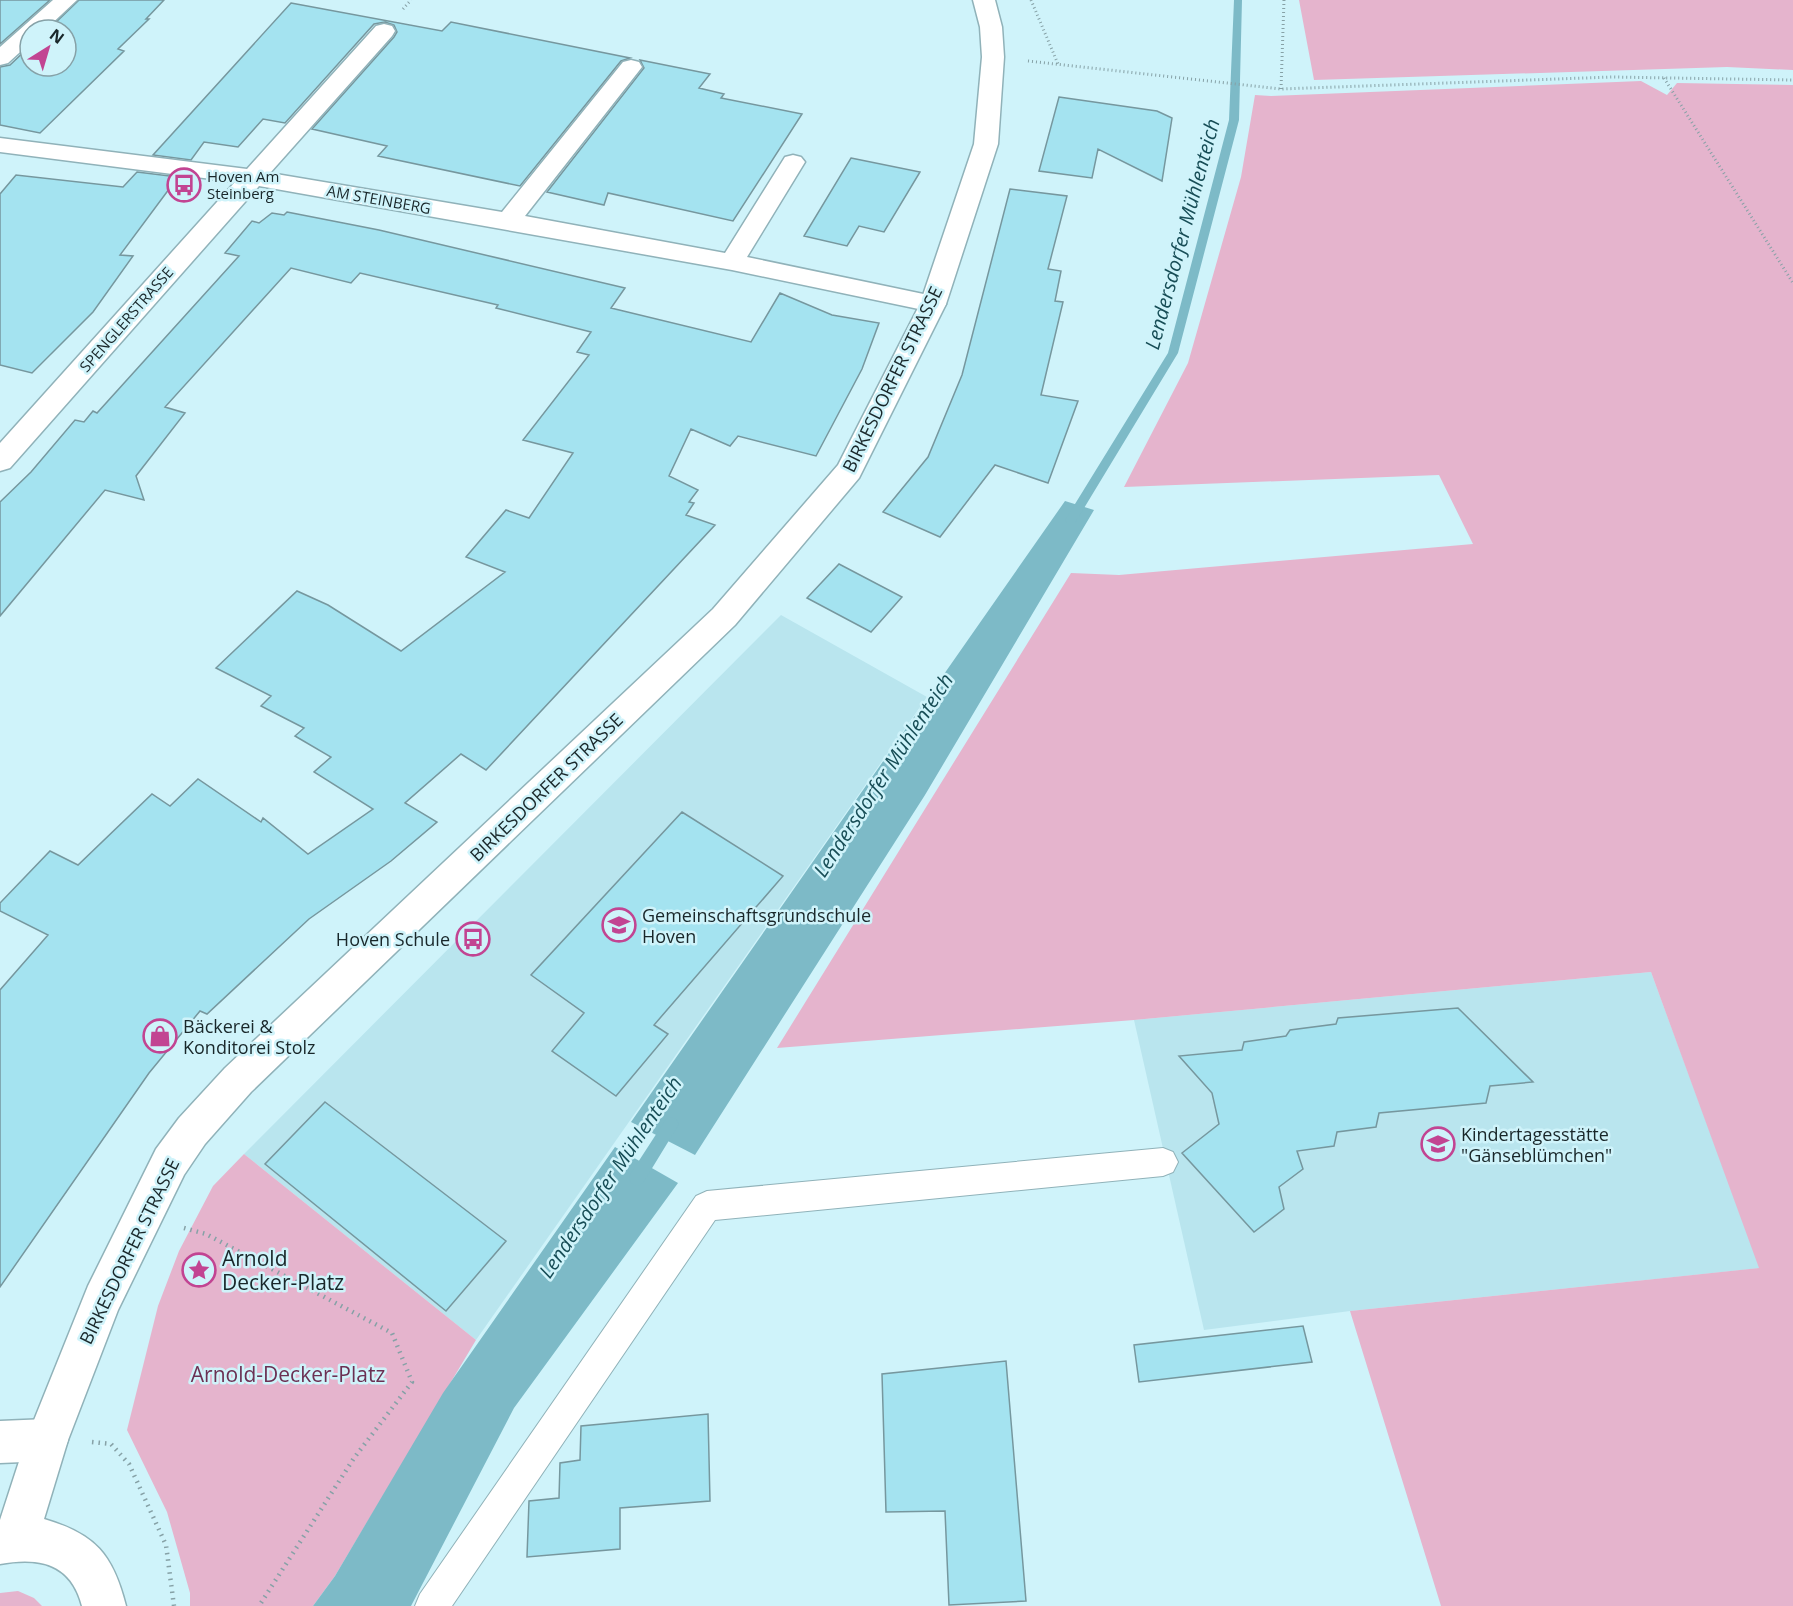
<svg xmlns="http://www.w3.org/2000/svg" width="1793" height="1606" font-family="'Open Sans',sans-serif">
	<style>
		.built { fill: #b9e5ee }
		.green { fill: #e5b4cd }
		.water { fill: #7dbac7 }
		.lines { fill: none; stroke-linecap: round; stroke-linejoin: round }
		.stream { fill: #7dbac7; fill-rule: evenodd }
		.building { fill: #a4e3f0; stroke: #76979e; stroke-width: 1.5 }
		.lane-casing { stroke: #90b2b9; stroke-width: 2 }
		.street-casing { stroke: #90b2b9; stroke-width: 3 }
		.secondary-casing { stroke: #90b2b9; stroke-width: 3 }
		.path-far1 { stroke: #86a1a6; stroke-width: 3; stroke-dasharray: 1 3; stroke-linecap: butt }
		.path { stroke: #86a1a6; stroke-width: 4.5; stroke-dasharray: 1.5 5; stroke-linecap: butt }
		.lane { fill: #fff; fill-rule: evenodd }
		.street { fill: #fff; fill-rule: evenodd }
		.secondary { fill: #fff; fill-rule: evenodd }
		.labels { text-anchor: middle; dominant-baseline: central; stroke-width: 5; stroke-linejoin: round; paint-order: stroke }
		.far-poi-label { font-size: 15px; fill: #19272a; stroke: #cff3fa; text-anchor: start }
		.far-street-label { font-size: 15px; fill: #19272a; stroke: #cff3fa }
		.street-label { font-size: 18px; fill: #19272a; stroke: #cff3fa }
		.poi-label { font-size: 18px; fill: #19272a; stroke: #cff3fa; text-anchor: start }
		.water-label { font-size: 20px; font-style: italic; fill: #174d56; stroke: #cff3fa }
		.near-poi-label { font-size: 21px; fill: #19272a; stroke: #cff3fa; text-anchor: start }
		.near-park-label { font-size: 21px; fill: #6b3053; stroke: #cff3fa }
	</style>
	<rect width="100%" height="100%" fill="#cff3fa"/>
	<!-- built -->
	<path class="built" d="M781,615L927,697L476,1340L244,1154Z
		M1651,972L1760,1268L1350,1311L1204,1330L1134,1020Z"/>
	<!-- green -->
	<path class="green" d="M1299,0H1793V70L1727,67L1314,80Z
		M1641,81L1667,95L1677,83L1793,85V1606H1441L1350,1311L1759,1268L1651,972L1134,1020L777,1048L1071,573L1119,575L1473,544L1439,475L1124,487L1188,363L1241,177L1255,95L1271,96Z
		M244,1154L476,1340L335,1576L313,1606H190V1593L167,1512L127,1430L158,1306L179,1251L213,1186Z
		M18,1591L34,1598L42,1606H0V1593Z"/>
	<!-- water -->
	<path class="water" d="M1065,501L1094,510L925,795L695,1155L631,1122Z
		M615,1147L678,1183L514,1408L411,1606H313L335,1576L443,1393Z"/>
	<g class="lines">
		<!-- stream -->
		<path class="stream" d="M1234,0H1242L1239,120L1178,353L1075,523H1067L1065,520L1067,517L1168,353L1229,120Z
			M671,1117L676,1119L679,1124L676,1129L643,1183L637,1186L631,1183L629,1178L631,1173L666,1119Z"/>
	</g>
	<!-- building -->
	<path class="building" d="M0,0H50L0,44Z
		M79,0H164L146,19H149L118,49L124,51L40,133L0,125V67L10,65L30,46V66H66V30H48Z
		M291,3L442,31L451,22L630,58L621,61L520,186L378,156L387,146L312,129L394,37L397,32L394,25L385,22L374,24L285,123L263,119L238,147L204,142L191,160L153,155Z
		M640,60L710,74L699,88L724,94L721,98L802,114L733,221L608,193L604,205L547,192L644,68Z
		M1059,97L1157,111L1172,118L1162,181L1098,149L1092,178L1039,171Z
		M851,158L920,172L884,232L859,226L847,246L804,236Z
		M137,172L178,177L120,255L133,256L93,312L32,373L0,365V194L16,175L123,187Z
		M1010,189L1067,196L1048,269L1061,271L1055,301L1063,302L1041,395L1078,401L1048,483L995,465L940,537L883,512L928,457L962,375Z
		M287,212L379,230L625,288L611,308L751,342L780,293L832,315L879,323L862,369L816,456L738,436L730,446L691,429L669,476L698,490L689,502L694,503L686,515L715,525L486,770L461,754L405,803L437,822L391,861L309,919L207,1014L200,1011L149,1073L0,1287V990L48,935L0,911V903L50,851L78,865L152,794L170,806L198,779L261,822L263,818L308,854L373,809L314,772L331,757L295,736L304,728L261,706L271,696L216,668L297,591L328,605L401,651L505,572L466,557L506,510L529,518L573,453L523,440L589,355L577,352L591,332L496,308L498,305L360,273L351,283L291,268L165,407L185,413L136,476L144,500L105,490L0,616V502L31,472L75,420L84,422L93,411L97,413L239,256L225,253L252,221L259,223L272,213L284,215Z
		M839,564L902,597L871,632L807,598Z
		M682,812L783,876L654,1025L668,1034L616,1096L552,1051L584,1013L531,975Z
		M1458,1008L1533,1082L1490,1086L1486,1103L1379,1113L1376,1127L1337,1132L1334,1146L1297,1151L1303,1169L1279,1187L1284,1209L1254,1232L1182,1153L1219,1124L1212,1093L1179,1056L1242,1050L1244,1042L1286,1036L1290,1030L1336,1024L1338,1018Z
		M325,1102L506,1241L446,1311L265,1164Z
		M1303,1326L1312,1362L1139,1382L1134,1345Z
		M1006,1361L1026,1601L949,1605L945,1511L886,1512L882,1374Z
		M708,1414L710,1501L620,1508V1549L527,1557L529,1501L559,1498L560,1463L580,1460L581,1426Z"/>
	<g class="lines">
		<defs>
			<path id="lane" d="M1163,1148L1173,1152L1178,1162L1173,1172L1163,1176L715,1220L452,1606H415L420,1594L696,1196L707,1191Z"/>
			<path id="street" d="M53,0H77L45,30H30V43L8,63L0,65V47Z
				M384,24L392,26L395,31L392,36L270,173L502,212L623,62L631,60L639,62L642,67L525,216L725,253L785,157L793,155L801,157L805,162L747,257L933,296L942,298L946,304L942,310L933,312L732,270L259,186L10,468L0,471V443L235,182L0,152V138L247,169L376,26Z
				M47,1419L62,1425L68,1440L62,1455L47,1461L0,1463V1421Z"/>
			<path id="secondary" d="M973,0H995L1002,27L1004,57L998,144L946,304L859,478L735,625L251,1092L205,1144L184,1175L118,1310L68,1440L44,1519C96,1534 113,1555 126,1606H82C71,1563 39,1557 0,1564V1520L26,1440L88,1286L156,1149L179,1118L225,1068L713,609L838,465L920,304L974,144L982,57L980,27Z"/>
		</defs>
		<!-- lane casing -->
		<use href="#lane" class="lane-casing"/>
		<!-- street casing -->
		<use href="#street" class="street-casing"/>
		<!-- secondary casing -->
		<use href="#secondary" class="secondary-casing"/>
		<!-- path-far1 -->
		<path class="path-far1" d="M1031,0L1058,64
			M403,9L411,0
			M1028,61L1281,89L1612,77L1793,80
			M1664,78L1793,283
			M1281,89L1284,0"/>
		<!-- path -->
		<path class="path" d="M184,1228L206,1234L392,1333L412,1382L354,1458L259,1606
			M92,1442L111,1444L129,1464L166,1545L174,1606"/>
		<!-- lane -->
		<use href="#lane" class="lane"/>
		<!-- street -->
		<use href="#street" class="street"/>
		<!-- secondary -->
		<use href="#secondary" class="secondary"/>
	</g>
	<!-- icons -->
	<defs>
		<symbol id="bus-ring" viewBox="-11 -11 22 22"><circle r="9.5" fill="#cff3fa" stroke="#c24492" stroke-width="1.5"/><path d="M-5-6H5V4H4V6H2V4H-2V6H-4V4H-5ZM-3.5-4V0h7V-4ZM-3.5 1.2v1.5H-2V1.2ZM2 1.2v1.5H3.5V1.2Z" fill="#c24492"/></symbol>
		<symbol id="school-ring" viewBox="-11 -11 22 22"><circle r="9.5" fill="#cff3fa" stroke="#c24492" stroke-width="1.5"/><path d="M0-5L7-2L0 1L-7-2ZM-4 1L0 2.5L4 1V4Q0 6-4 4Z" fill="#c24492"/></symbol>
		<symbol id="shop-ring" viewBox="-11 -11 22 22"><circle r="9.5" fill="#cff3fa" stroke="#c24492" stroke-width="1.5"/><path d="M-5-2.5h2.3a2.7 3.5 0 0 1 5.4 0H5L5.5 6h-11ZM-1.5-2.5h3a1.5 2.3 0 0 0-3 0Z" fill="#c24492"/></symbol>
		<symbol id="sight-ring" viewBox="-11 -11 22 22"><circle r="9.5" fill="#cff3fa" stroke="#c24492" stroke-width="1.5"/><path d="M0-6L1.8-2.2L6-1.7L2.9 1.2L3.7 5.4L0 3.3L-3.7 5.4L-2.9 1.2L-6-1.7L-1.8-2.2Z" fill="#c24492"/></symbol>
	</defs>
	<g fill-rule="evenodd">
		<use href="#bus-ring" x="165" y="166" width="38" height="38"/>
		<use href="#school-ring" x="600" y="906" width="38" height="38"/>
		<use href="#bus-ring" x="454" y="920" width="38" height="38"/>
		<use href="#shop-ring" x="141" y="1017" width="38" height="38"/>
		<use href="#school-ring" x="1419" y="1125" width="38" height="38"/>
		<use href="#sight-ring" x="180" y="1251" width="38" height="38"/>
	</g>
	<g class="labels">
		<!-- far-poi labels -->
		<g class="far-poi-label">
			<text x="207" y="176">Hoven Am<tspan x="207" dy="17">Steinberg</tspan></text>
		</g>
		<!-- far-street labels -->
		<g class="far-street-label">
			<text transform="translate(379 199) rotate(10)">AM STEINBERG</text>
			<text transform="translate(126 319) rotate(-49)">SPENGLERSTRASSE</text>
		</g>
		<!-- street labels -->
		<g class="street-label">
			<text transform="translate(892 379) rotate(-64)">BIRKESDORFER STRASSE</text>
			<text transform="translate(546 787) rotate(-44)">BIRKESDORFER STRASSE</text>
			<text transform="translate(129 1251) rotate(-64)">BIRKESDORFER STRASSE</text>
		</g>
		<!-- poi labels -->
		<g class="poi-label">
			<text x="642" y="915">Gemeinschaftsgrundschule<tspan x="642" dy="21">Hoven</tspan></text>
			<text x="450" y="939" text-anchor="end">Hoven Schule</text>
			<text x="183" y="1026">Bäckerei &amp;<tspan x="183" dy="21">Konditorei Stolz</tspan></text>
			<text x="1461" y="1134">Kindertagesstätte<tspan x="1461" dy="21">"Gänseblümchen"</tspan></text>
		</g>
		<!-- water labels -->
		<g class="water-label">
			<text transform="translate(1182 234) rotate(-75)">Lendersdorfer Mühlenteich</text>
			<text transform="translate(883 775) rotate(-57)">Lendersdorfer Mühlenteich</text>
			<text transform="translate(610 1177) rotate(-56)">Lendersdorfer Mühlenteich</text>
		</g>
		<!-- near-poi labels -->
		<g class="near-poi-label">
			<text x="222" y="1258">Arnold<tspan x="222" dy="24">Decker-Platz</tspan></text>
		</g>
		<!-- near-park labels -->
		<g class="near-park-label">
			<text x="288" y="1374">Arnold-Decker-Platz</text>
		</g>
	</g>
	<!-- north arrow -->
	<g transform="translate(48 48) rotate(37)"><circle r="28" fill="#cff3fa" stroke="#86a1a7" stroke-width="1.5"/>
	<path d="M0-4.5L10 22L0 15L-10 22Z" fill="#c24492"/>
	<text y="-9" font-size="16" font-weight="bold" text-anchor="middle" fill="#19272a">N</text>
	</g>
</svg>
